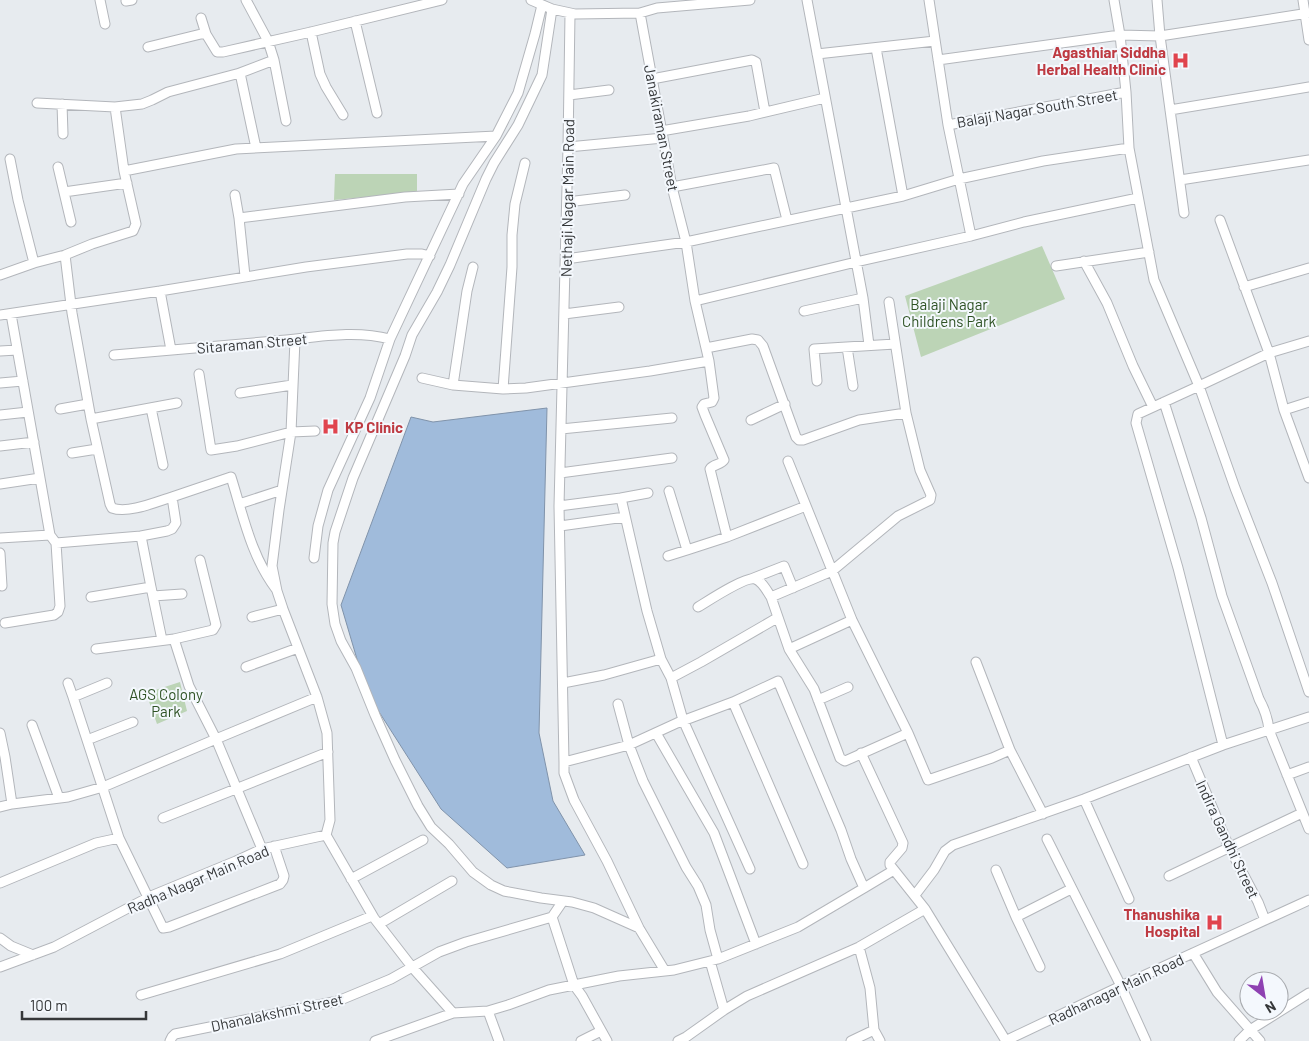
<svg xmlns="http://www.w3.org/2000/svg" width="1309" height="1041" font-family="Barlow,sans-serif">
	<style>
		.green { fill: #bcd4b6 }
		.water { fill: #a0bbdb; stroke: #8093aa }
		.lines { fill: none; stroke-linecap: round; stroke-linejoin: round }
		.minor-casing { stroke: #b3b6bb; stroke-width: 11 }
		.minor { stroke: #fff; stroke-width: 9 }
		.labels { text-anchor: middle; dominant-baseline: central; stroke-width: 4; stroke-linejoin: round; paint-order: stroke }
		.health-label { font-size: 15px; font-weight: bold; fill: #be3a42; stroke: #f4f8fd; text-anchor: end }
		.street-label { font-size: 15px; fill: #353739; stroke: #f4f8fd }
		.park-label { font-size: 15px; fill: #2e5224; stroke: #f4f8fd }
	</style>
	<rect width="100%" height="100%" fill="#e7ebef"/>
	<!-- green -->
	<path class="green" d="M335,174H417V192L334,200Z
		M1042,246L1065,299L921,357L905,296Z
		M180,682L187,711L157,724L146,693Z"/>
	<!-- water -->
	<path class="water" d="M547,408L539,733L553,801L585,855L507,868L441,809L367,693L341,605L411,417L433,422Z"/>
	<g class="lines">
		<defs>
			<path id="minor" d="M100,0L105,24
				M246,0L268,41L274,60L240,73L256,148
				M531,0L552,9L575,14L640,13L657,8L750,0
				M807,0L863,298L869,345
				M929,0L948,125L971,236
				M1114,0L1120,35L1126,92L1129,148L1154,280L1199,386L1235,488L1272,583L1309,692
				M1157,0L1160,36L1184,213
				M1303,0L1309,40
				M126,1L132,0
				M552,9L542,75L518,125L494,163L486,179L450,265L437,292L412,335L405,356L353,478L335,532L333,543L332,604L335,624L341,641L356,668L375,715L395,760L418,806L431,827L449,844L473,872L491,885L504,891L541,898L572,902L594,908L639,928
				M640,13L672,187L686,242L695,301L709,361L714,398L712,402L704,404L702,407L705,415L724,460C721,465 713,464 710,469L727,537L806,506
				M570,14L568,147L559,506L564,762L629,745L677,723L733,702L778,681L841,830L851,859L864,888L894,870L925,909L1006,1041
				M201,18L206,34
				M355,21L377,113
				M311,32L320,74L326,87L343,115
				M148,47L201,34H206L217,52H223L311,32L442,0
				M876,48L903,196
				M817,54L935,41
				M274,60L286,121
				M938,60L1120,35L1160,36L1309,13
				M652,79L752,60L756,62L765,112
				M569,95L609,90
				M37,103L115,107L124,171L236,149L496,136
				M62,104L63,134
				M115,107L142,104L152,100L168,92L240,73
				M1170,110L1309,87
				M948,125L1126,92
				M661,131L749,116L825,98
				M568,147L663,138
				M525,163L515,204L512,235V267L503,389L526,388L650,371L709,361
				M58,167L71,222
				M1180,180L1309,160
				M672,187L774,168L787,220
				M64,192L127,183
				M235,195L239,218
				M567,202L625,195
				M1220,220L1269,353L1284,410L1309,478
				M65,255L72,313L91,419
				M566,259L686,242L903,196L959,179L1043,161L1129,148
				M1084,261L1107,303L1133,366L1153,407
				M34,263L65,255L92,244L133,231L136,224L124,171
				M1056,266L1149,252
				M473,267L467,291L453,385L503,389
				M0,275L34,263L18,200L10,159
				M245,276L239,218L405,197L459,194
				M1244,287L1309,268
				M160,291L171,350
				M695,301L856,262L971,236L1024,222L1138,198
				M804,311L863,298
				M564,314L619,307
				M0,315L160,291L306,267L407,254H422L430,256
				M295,340L291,432L279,510L272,566L277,591L283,609L317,697L327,733L330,820L326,835
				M847,347L853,386
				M706,348L752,339L758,340L763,346L796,437L799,440H803L859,420L906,413
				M0,351L17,350
				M114,355C168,350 222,346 275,341C313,338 352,329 390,339
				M199,374L211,450L237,446L291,432L315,431
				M422,378L453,385
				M817,381L814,349L895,344
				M0,383L23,381
				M240,393L292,385
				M1164,402L1201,518L1222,596L1259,699C1265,710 1268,719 1269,730L1309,829
				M151,408L163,465
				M60,409L88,404
				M1284,410L1309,402
				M0,415L28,412
				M751,420L785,404
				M561,429L672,418
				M0,446L34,442
				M72,453L97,449
				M788,461L852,620L908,733L928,780L992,758L1010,750
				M560,473L672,458
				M0,484L40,478L11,314
				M172,497C156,502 128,514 112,508L110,504L91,419L177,403
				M621,498L648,493
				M239,504L282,490
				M559,506L621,498L647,611L661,659L671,678L683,720L750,869
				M560,526L625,517
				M50,535L56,543L141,536L167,531L172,529L176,523L172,497L231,477C243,515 251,556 276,589
				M0,538L50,535L40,478
				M687,550L727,537
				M0,553L2,586
				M668,556L687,550L669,491
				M314,558L318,526L328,490L370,398L390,339L463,184L496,136L518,93L535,34L542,5
				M751,579L784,566L793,588
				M151,587L162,640
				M153,596L182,594
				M91,597L151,587L141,536
				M698,607C708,601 746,576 755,579C762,581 767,591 771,597
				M252,617L283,609
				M852,620L789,649L771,597L832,571L898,516L930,500L931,495L920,470L906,413L889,302
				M5,623L54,615L58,612L60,606L56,543
				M174,639L213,630L216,625L200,560
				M789,649L814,689L840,758L843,760L845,761L908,733
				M976,662L1010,750L1043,814
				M246,667L298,648
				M671,678L701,662L777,618
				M68,683L73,697
				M107,683L73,697L119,838L163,928L169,927L280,884L283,880L284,876L274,846
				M563,683L604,675L661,659
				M818,700L848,687
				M733,702L803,864
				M618,704L629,745L643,781L686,867L698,886L706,905L710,930L718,959
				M32,725L59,798
				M0,733L5,757L12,804L68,797L103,787L216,739L189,686L174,639L96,649
				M656,733L714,833L756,944
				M87,740L133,722
				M1223,745L1178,568L1136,423L1138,414L1199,386L1269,353L1309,341
				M861,753L903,843L902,848L890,862V865L894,870
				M1191,757L1229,847L1258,902L1265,920
				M564,762V773L574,800L607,861L639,928L665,971
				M1287,775L1309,767
				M1084,799L1129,899
				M0,807L12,804
				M163,818L328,752
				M1047,839L1121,986L1146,1041
				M262,849L216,739L317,697
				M996,870L1016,917L1040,967
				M1169,876L1302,813
				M351,879L423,840
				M0,883L96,843L119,838
				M915,895L934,870L945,851L953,845L1084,799L1223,745L1309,717
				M552,917L563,901
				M1016,917L1071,889
				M379,924L452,881
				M0,938L11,946L33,955
				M859,947L870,988L874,1030L880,1041
				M1193,953L1217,992L1260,1041
				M710,961L724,1010
				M0,967L54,947L151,896L236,861L262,849L326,835L374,918L412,967L453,1013L488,1011L508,1005L549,990L574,985L582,996L607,1041
				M141,995L280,954L372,916
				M488,1011L499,1041
				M170,1041L172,1037L175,1034L338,1001L391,979L439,952L466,942L552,917L574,985L619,976L674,970L718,959L798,927L864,888
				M375,1041L453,1013
				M581,1041L601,1031
				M678,1041L686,1037L724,1010L747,996L859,947L925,909
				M851,1041L874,1030
				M1005,1041L1121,986L1309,900
				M1239,1041L1250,1030L1309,993"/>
		</defs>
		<!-- minor casing -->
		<use href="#minor" class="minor-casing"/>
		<!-- minor -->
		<use href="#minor" class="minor"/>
	</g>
	<!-- icons -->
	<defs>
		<symbol id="hospital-bare" viewBox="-9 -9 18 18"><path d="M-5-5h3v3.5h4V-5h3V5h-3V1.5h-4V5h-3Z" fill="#e0444e" stroke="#f4f8fd" stroke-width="2.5" paint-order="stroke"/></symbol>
	</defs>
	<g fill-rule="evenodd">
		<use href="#hospital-bare" x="1168" y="48" width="25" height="25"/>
		<use href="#hospital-bare" x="318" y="414" width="25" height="25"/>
		<use href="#hospital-bare" x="1202" y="910" width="25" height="25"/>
	</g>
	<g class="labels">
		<!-- health labels -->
		<g class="health-label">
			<text x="1166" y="52">Agasthiar Siddha<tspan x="1166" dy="17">Herbal Health Clinic</tspan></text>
			<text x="345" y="427" text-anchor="start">KP Clinic</text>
			<text x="1200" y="914">Thanushika<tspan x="1200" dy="17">Hospital</tspan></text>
		</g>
		<!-- street labels -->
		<g class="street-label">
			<text transform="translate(1037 108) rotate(-10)">Balaji Nagar South Street</text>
			<text transform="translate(662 128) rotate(79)">Janakiraman Street</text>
			<text transform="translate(567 198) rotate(-89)">Nethaji Nagar Main Road</text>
			<text transform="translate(252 343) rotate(-5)">Sitaraman Street</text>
			<text transform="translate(1228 839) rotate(65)">Indira Gandhi Street</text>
			<text transform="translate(198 879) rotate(-23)">Radha Nagar Main Road</text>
			<text transform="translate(1116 989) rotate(-25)">Radhanagar Main Road</text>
			<text transform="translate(277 1012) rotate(-12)">Dhanalakshmi Street</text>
		</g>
		<!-- park labels -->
		<g class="park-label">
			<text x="949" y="304">Balaji Nagar<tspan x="949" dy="17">Childrens Park</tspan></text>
			<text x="166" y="694">AGS Colony<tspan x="166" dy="17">Park</tspan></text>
		</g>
	</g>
	<!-- north arrow -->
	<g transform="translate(1264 996) rotate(149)"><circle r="24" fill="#f4f8fd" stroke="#a8abaf"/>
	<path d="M0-4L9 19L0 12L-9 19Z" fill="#8e41b2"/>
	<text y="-8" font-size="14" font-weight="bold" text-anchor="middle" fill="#353739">N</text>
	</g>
	<!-- scale -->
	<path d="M22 1011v8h124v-8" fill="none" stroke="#353739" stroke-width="2.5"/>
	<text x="30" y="1011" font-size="15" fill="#353739" stroke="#f4f8fd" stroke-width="4" paint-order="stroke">100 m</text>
</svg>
